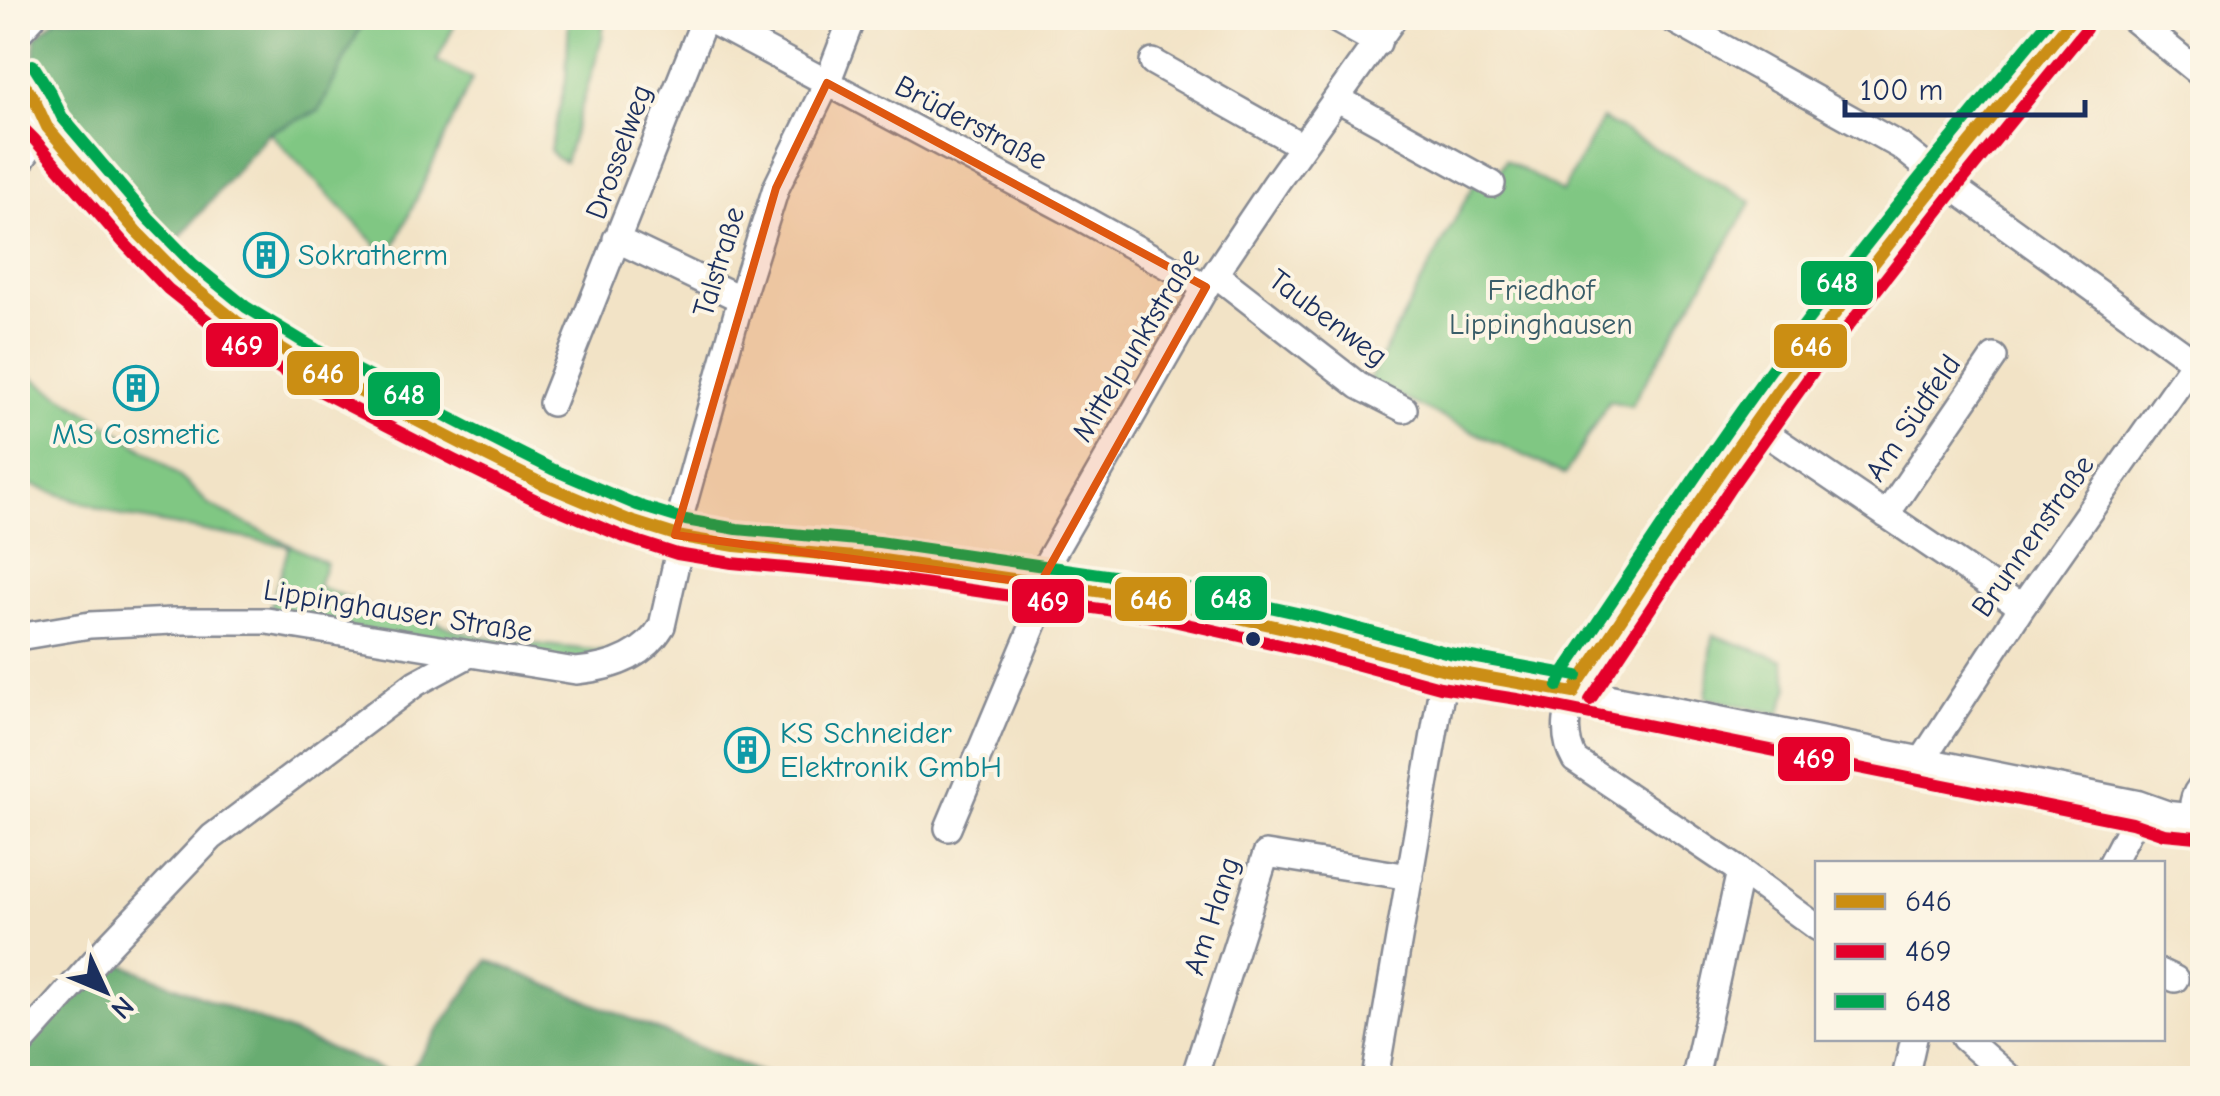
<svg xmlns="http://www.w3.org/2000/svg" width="2220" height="1096" font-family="'Comic Neue',sans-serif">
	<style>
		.green { fill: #80c783; stroke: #4e7b70; stroke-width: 2.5 }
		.forest { fill: #68ac71; stroke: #426e68; stroke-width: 2.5 }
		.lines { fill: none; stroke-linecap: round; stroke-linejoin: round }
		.minor-casing { stroke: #868992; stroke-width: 30 }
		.major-casing { stroke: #868992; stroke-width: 35 }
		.minor { stroke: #fff; stroke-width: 25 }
		.major { stroke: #fff; stroke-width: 30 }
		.bus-1-casing { stroke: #fcf5e5; stroke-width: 20 }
		.bus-2-casing { stroke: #fcf5e5; stroke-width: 20 }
		.bus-3-casing { stroke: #fcf5e5; stroke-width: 20 }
		.bus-1 { stroke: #cb8e13; stroke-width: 12 }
		.bus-2 { stroke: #e4002b; stroke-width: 12 }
		.bus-3 { stroke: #00a651; stroke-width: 12 }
		.marked { fill: #de5710; fill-opacity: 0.2; stroke: #de5710; stroke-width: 8; stroke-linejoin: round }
		.bus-dot { fill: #1b2f5e; stroke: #fcf5e5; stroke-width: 4 }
		.labels { text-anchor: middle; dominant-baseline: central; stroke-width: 8; stroke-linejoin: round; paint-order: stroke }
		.street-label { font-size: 30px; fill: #1b2f5e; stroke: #fcf5e5 }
		.culture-label { font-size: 30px; fill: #0d838f; stroke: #fcf5e5; text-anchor: start }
		.park-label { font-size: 30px; fill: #395d69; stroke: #fcf5e5 }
		.line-badge { stroke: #fcf5e5; stroke-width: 4 }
		.badge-label { font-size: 28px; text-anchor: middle; font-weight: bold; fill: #fff }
	</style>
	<rect width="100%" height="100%" fill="#fcf5e5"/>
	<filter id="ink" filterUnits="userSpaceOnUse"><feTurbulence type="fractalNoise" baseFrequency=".01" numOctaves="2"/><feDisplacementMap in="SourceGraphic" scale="20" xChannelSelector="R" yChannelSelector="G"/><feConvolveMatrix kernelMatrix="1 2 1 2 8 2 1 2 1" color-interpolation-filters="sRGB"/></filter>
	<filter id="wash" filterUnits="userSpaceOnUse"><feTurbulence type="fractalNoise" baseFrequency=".0048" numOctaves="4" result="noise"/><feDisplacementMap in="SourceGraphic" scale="40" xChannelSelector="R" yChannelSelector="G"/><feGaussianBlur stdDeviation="2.25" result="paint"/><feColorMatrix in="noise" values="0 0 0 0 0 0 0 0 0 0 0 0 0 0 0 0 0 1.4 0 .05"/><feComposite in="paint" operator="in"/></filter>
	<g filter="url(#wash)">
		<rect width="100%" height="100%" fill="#f2e3c6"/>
		<!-- green -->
		<path class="green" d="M365,18H458L437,61L472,79L389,258L269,132L319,111Z
			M569,18H604L602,39L565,162L556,158L550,150L566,79Z
			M1602,119L1752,202L1631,406L1609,401L1565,475L1368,382L1475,182L1489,190L1505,160L1562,192Z
			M28,375C86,413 163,454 209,505L326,563L318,586L389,615L404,609L458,631L507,641L621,653L570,664L268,615L289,546L122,516L18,480V393Z
			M1713,635L1783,660L1789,687L1780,714L1706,698Z"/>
		<!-- forest -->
		<path class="forest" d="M57,18H365L319,111L269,132L174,244L142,214L63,120L35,68V38Z
			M109,959L402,1078H18V1056Z
			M488,960L774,1078H405Z"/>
	</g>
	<g filter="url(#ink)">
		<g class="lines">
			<defs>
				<path id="minor" d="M706,18L1076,215L1206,287
					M1333,18L1378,43
					M1670,18L1900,146L1940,178L2202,367
					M2132,18L2202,75
					M18,33L32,18
					M1153,62L1302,146
					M1338,99L1492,184
					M18,165L38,136L47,127
					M616,239L741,299
					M1215,274L1359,386L1404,409
					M552,403L705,18
					M1754,425L2022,607
					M1886,515L1994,357
					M675,535L741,299L776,188L827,83L852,18
					M1040,584L1045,567L1206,287L1276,183L1394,18
					M18,637L90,625L173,621H267L576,671C610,668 644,657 662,626L682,537
					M1921,762L2022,607L2202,351
					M948,828L1038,614L1044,585
					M2111,864L2133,822L2137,806
					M1818,928L1740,871L1575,760C1560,734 1567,707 1579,682L1803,357L1940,178L2073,18
					M2162,973L2175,979
					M1964,1038L2010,1078
					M18,1047L110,944L212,837L416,683L468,655
					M1194,1078L1266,854L1410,877
					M1375,1078L1445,670
					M1695,1078L1740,871
					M1905,1078L1914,1038"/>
				<path id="major" d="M18,74L42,115
					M18,100L47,127L136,231L181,277L236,321L308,365L462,444L545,485L631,521L682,537L735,546L876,559L1158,600L1311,634L1445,670L1520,682L2137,806L2168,817L2199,820
					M2202,789C2193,800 2193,814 2202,825"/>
			</defs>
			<!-- minor casing -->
			<use href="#minor" class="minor-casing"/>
			<!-- major casing -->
			<use href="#major" class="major-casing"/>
			<!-- minor -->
			<use href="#minor" class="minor"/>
			<!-- major -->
			<use href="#major" class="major"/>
			<defs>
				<path id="bus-1" d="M18,74L35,101L47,127L136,231L181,277L236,321L308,365L462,444L545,485L631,521L682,537L735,546L876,559L1158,600L1311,634L1445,670L1574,693
					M1574,693L1579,682C1653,573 1724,462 1803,356C1889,241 1981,129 2073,18"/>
				<path id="bus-2" d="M18,123L34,139L123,242L168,289L227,336L300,381L454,460L538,501L624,537L677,554L732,563L874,576L1155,617L1307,651L1440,687L1517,699L2132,823L2164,834L2197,837
					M1590,700L1731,487L1817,366L1950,196L2086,29"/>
				<path id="bus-3" d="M33,65L50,92L62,117L149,219L193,264L246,307L317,350L470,428L552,469L637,505L686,520L737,529L879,542L1161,583L1315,617L1449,653L1577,676
					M1558,686L1564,672C1638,563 1710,451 1789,345C1873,233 1962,125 2051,18"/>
			</defs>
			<!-- bus-1 casing -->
			<use href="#bus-1" class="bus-1-casing"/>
			<!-- bus-2 casing -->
			<use href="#bus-2" class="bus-2-casing"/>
			<!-- bus-3 casing -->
			<use href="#bus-3" class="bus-3-casing"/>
			<!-- bus-1 -->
			<use href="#bus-1" class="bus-1"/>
			<!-- bus-2 -->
			<use href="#bus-2" class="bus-2"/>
			<!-- bus-3 -->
			<use href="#bus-3" class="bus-3"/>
		</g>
	</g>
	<!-- marked area -->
	<path class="marked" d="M827,83L1206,287L1040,584L675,535L776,188Z"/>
	<!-- icons -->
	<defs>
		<symbol id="building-ring" viewBox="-11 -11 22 22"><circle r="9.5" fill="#fcf5e5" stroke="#0f9aa8" stroke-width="1.5"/><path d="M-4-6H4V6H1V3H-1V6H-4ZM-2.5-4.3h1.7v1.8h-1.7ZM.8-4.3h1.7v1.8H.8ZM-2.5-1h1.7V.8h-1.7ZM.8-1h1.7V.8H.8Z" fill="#0f9aa8"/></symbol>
	</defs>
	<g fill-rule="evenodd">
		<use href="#building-ring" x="241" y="230" width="50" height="50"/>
		<use href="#building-ring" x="111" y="363" width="50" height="50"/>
		<use href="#building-ring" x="722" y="725" width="50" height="50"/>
	</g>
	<!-- markers -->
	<circle class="bus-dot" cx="1253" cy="639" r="9"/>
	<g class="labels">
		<!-- street labels -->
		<g class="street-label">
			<text transform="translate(971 123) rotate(28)">Brüderstraße</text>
			<text transform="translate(619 152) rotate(-70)">Drosselweg</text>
			<text transform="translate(719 262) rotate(-73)">Talstraße</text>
			<text transform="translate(1328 318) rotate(37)">Taubenweg</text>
			<text transform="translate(1136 345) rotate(-59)">Mittelpunktstraße</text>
			<text transform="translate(1913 418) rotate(-56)">Am Südfeld</text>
			<text transform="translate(2033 536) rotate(-55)">Brunnenstraße</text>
			<text transform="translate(398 611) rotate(9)">Lippinghauser Straße</text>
			<text transform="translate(1212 916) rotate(-72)">Am Hang</text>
		</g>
		<!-- culture labels -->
		<g class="culture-label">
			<text x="298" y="255">Sokratherm</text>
			<text x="136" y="434" text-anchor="middle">MS Cosmetic</text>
			<text x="780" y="733">KS Schneider<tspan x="780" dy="34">Elektronik GmbH</tspan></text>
		</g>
		<!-- park labels -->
		<g class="park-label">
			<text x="1541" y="290">Friedhof<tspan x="1541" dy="34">Lippinghausen</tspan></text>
		</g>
	</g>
	<g class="line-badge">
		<rect x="1799" y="259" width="76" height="48" rx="10" fill="#00a651"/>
		<rect x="204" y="321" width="76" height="48" rx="10" fill="#e4002b"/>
		<rect x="1772" y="322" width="77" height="48" rx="10" fill="#cb8e13"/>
		<rect x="285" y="349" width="76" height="48" rx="10" fill="#cb8e13"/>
		<rect x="366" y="370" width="76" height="48" rx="10" fill="#00a651"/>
		<rect x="1193" y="574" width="76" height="48" rx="10" fill="#00a651"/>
		<rect x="1113" y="575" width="76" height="48" rx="10" fill="#cb8e13"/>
		<rect x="1010" y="577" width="76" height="48" rx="10" fill="#e4002b"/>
		<rect x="1776" y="735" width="76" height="48" rx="10" fill="#e4002b"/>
	</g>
	<g class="badge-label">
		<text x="1837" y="292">648</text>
		<text x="242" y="355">469</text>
		<text x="1811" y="356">646</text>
		<text x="323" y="383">646</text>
		<text x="404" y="404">648</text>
		<text x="1231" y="608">648</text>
		<text x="1151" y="609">646</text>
		<text x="1048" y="611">469</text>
		<text x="1814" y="768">469</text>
	</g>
	<!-- margin -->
	<rect width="2220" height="1096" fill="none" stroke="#fcf5e5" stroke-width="60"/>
	<!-- legend -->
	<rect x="1815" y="861" width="350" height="180" fill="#fcf5e5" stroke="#a2a6af" stroke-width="2.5"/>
	<rect x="1835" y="894" width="50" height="15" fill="#cb8e13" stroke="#a2a6af" stroke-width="2.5"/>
	<text x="1905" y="911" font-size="30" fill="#1b2f5e">646</text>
	<rect x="1835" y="944" width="50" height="15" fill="#e4002b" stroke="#a2a6af" stroke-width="2.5"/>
	<text x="1905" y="961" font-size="30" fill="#1b2f5e">469</text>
	<rect x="1835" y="994" width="50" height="15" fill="#00a651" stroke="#a2a6af" stroke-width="2.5"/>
	<text x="1905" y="1011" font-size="30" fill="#1b2f5e">648</text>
	<!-- north arrow -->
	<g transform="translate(105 991) rotate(134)" stroke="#fcf5e5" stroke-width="8" paint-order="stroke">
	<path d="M0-8L18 38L0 25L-18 38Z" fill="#1b2f5e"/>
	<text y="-15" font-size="28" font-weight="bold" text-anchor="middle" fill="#1b2f5e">N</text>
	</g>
	<!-- scale -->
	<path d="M1845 100v15h240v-15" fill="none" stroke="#1b2f5e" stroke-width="5"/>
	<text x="1860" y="100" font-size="30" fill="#1b2f5e" stroke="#fcf5e5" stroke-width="8" paint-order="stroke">100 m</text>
</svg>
